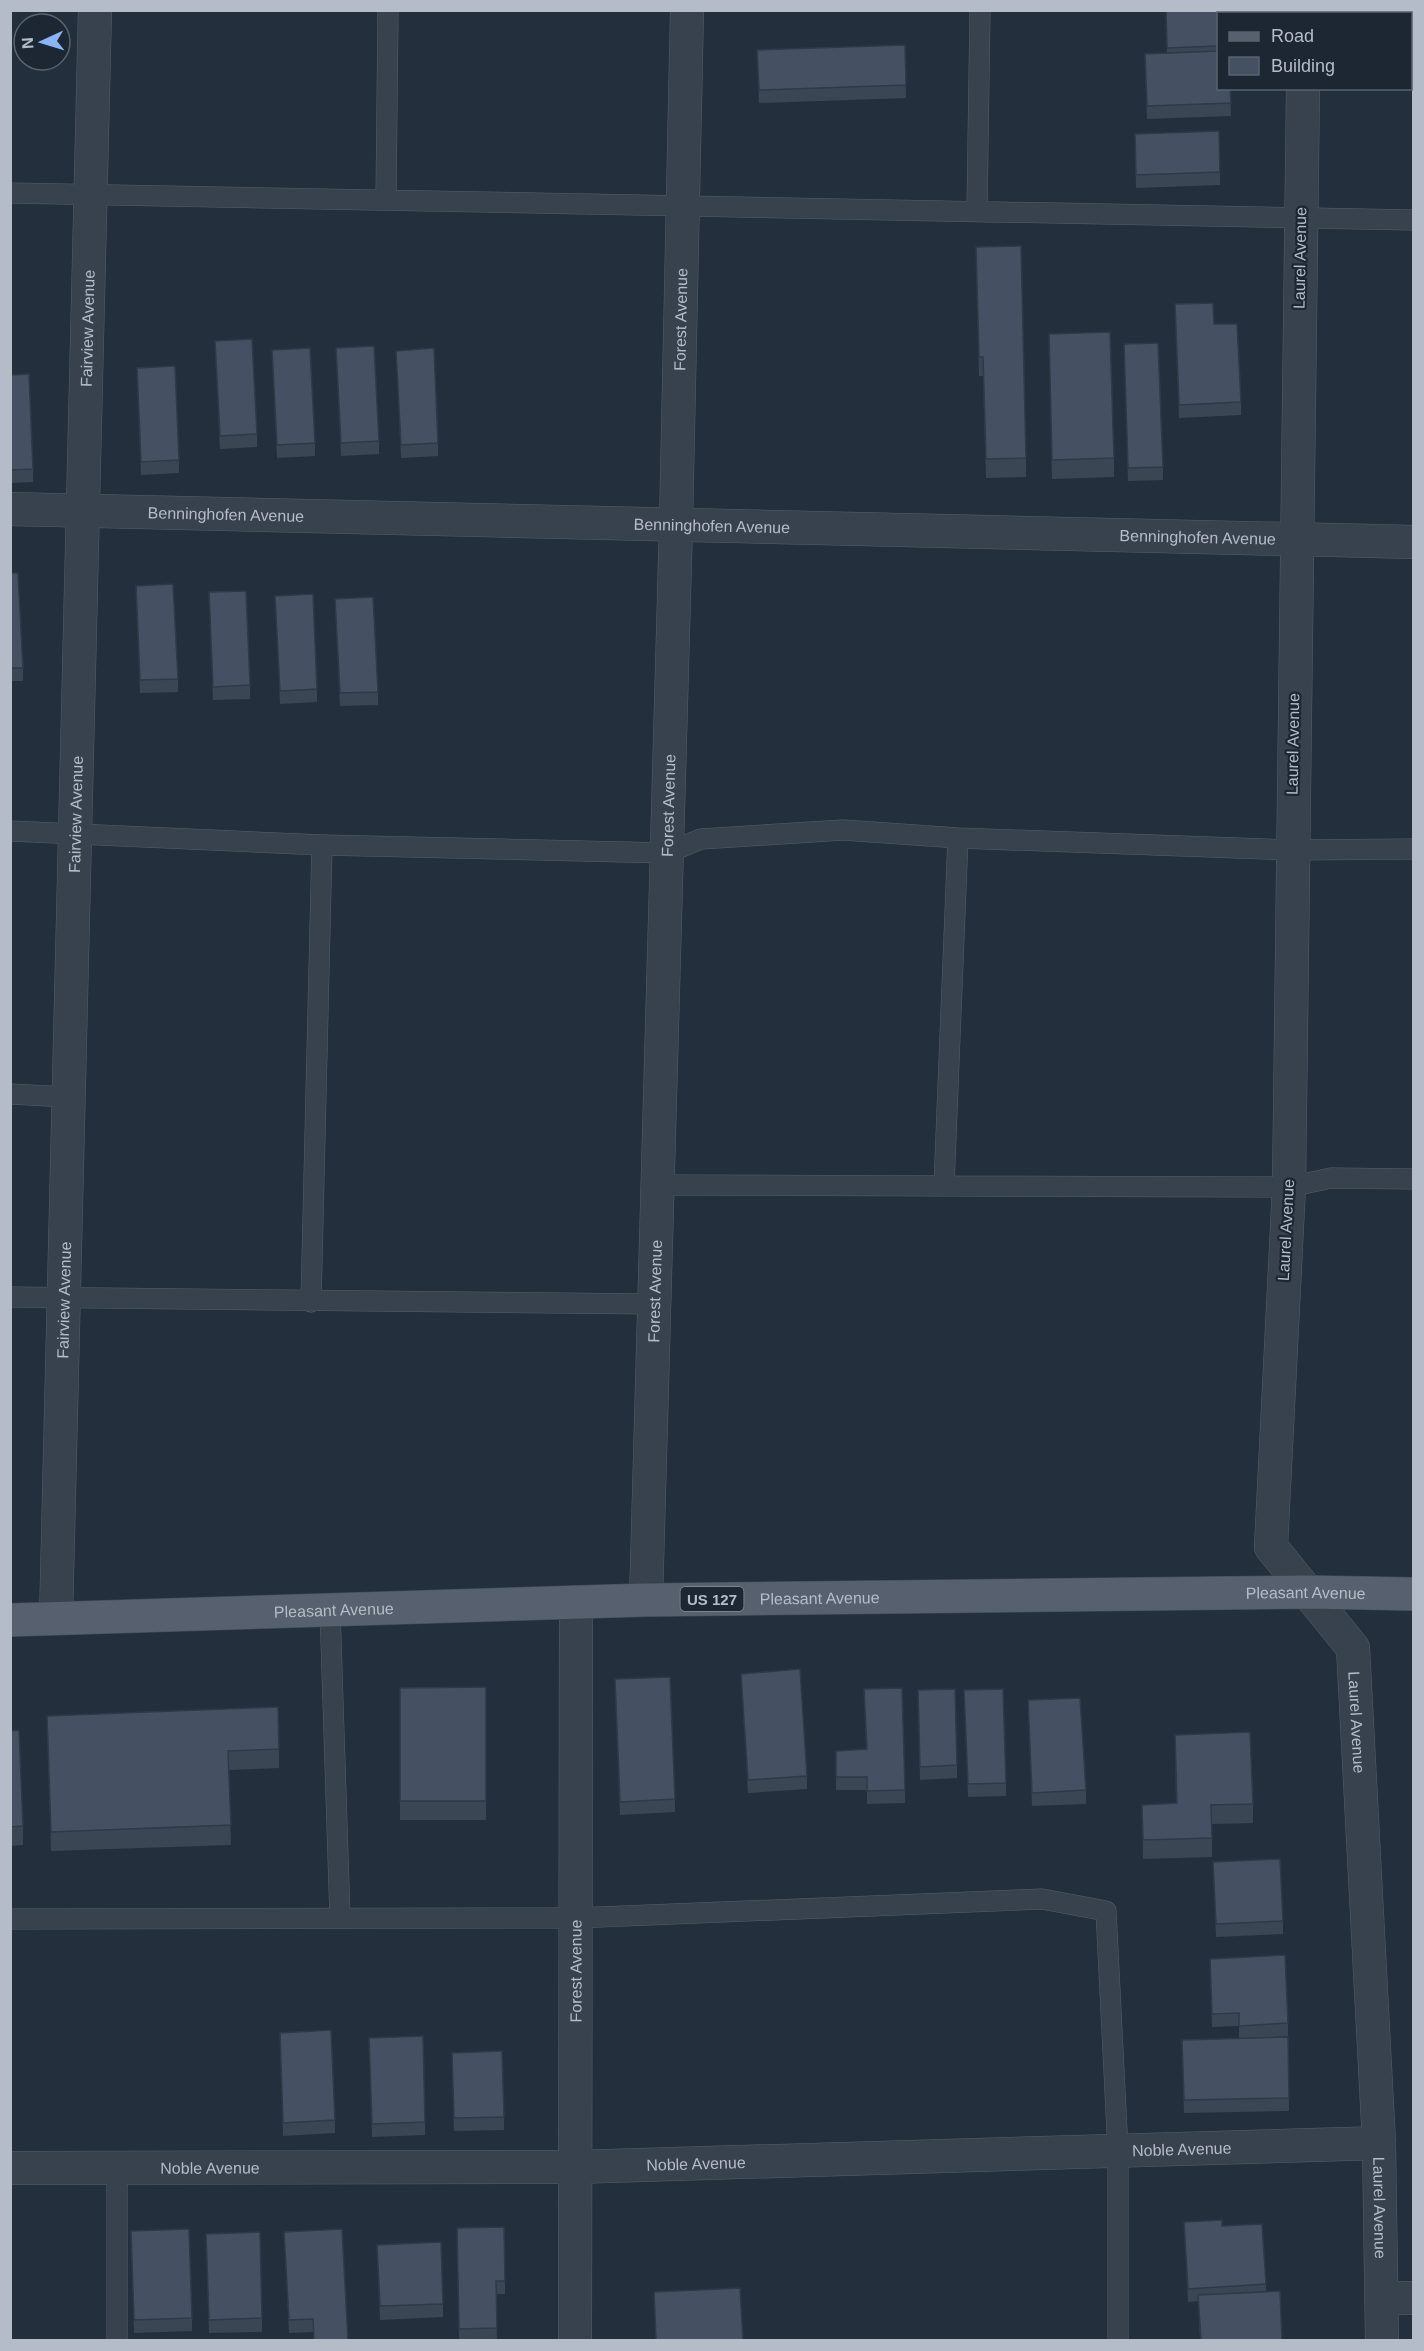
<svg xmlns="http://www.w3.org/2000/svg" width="1424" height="2351" font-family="Arial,sans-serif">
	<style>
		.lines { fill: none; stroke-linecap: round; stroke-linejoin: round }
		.service-casing { stroke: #565f6c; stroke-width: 21 }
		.minor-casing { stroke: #565f6c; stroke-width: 34 }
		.primary-casing { stroke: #414a57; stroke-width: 34 }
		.service { stroke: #38414e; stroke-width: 20 }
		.minor { stroke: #38414e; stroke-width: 33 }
		.primary { stroke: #56606e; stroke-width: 33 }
		.wall { fill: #3b4654 }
		.building { fill: #455162; stroke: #303945; stroke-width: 1.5 }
		.labels { text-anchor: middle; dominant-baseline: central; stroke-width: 4.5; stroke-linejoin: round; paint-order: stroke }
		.shield { fill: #1d2633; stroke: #878f9c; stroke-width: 1.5 }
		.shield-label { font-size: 15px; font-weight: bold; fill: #b4bcc9 }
		.street-label { font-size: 16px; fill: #b4bcc9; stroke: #1d2633 }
	</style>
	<rect width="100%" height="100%" fill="#242f3e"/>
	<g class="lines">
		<defs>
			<path id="service" d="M10,193L1414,220
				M386,200L388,10
				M977,210L980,10
				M10,831L322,845L667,853L701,839L843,830L958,838L1292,850L1414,849
				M10,1094L68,1097
				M657,1185L1289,1187L1331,1178L1414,1179
				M944,1186L958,838
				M10,1297L654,1304
				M311,1302L322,845
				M330,1609L340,1918
				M10,1919L575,1918L1042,1899L1106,1911L1118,2151V2340
				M117,2168V2340"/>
			<g id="minor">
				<path d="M1304,14V10"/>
				<path id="s1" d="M1303,88L1289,1187L1271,1547L1353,1648L1379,2143L1382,2340"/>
				<path id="s2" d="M10,509L1414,542"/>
				<path id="s3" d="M646,1600L676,524L687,10"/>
				<path id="s4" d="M56,1618L95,10"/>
				<path id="s5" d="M10,2168L575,2167L1379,2143"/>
				<path d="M1381,2298H1414"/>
				<path id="s6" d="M575,2340L576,1602"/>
			</g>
			<g id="primary">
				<path id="s7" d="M10,1620L646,1600L1308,1592L1414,1594"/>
			</g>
		</defs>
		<!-- service casing -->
		<use href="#service" class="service-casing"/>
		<!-- minor casing -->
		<use href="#minor" class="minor-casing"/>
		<!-- primary casing -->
		<use href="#primary" class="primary-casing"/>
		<!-- service -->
		<use href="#service" class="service"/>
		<!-- minor -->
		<use href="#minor" class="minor"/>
		<!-- primary -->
		<use href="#primary" class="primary"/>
	</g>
	<!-- wall -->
	<path class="wall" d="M1166,10L1218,14V88H1230L1231,116L1147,119L1145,67L1167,53Z
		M905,45L906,98L759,103L757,50Z
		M1135,134L1220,172V185L1136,188Z
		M976,247L1026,458V477L986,478L983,376H979Z
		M1175,304L1214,324L1241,402V415L1179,418Z
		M1049,334L1114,458V477L1052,479Z
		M215,341L257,434V447L220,449Z
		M1124,344L1163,467V480L1128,481Z
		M336,348L379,441V454L341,456Z
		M272,350L315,443V456L277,458Z
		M396,351L438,443V456L401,458Z
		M137,368L179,460V473L141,475Z
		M10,375L33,469V482L10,483Z
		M10,573L23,668V681H10Z
		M136,586L178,679V692L140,693Z
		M209,592L250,685V699L213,700Z
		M275,596L317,689V702L280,704Z
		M335,599L378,692V705L340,706Z
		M741,1674L807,1776V1789L748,1793Z
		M615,1679L675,1799V1812L620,1815Z
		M486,1687V1820H400V1688Z
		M864,1689L905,1790V1803L867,1804V1790H836V1751L866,1749Z
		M918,1690L957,1765V1778L920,1780Z
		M964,1690L1006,1783V1796L968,1797Z
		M1028,1700L1086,1790V1804L1032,1806Z
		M47,1716L279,1749V1768L229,1770L231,1845L51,1851Z
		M10,1731L23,1826V1845L10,1846Z
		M1175,1735L1253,1804V1823L1212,1824V1857L1143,1859L1142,1805L1176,1803Z
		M1213,1862L1283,1921V1934L1216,1937Z
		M1210,1959L1288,2023V2036L1242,2039L1288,2037L1289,2111L1184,2113L1182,2040L1239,2039V2026L1212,2027Z
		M280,2033L335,2120V2133L283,2136Z
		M369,2038L425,2122V2135L372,2137Z
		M452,2066L504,2117V2130L454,2131Z
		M1184,2222L1222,2226L1266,2284V2291L1282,2340H1200L1198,2301L1188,2302Z
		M457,2228L505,2281V2294H496L497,2340H459Z
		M131,2231L192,2318V2331L134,2333Z
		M284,2232L348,2340H313V2332L289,2333Z
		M206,2234L262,2318V2332L209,2333Z
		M377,2245L443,2304V2317L380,2320Z"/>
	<!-- building -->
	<path class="building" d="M1166,10H1228V14H1218V46L1167,48Z
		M905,45L906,85L759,90L757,50Z
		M1218,51V88H1230L1231,103L1147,106L1145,54Z
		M1219,131L1220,172L1136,175L1135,134Z
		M1021,246L1026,458L986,459L983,357H979L976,247Z
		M1213,303L1214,324H1237L1241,402L1179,405L1175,304Z
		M1110,332L1114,458L1052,460L1049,334Z
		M252,339L257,434L220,436L215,341Z
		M1158,343L1163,467L1128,468L1124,344Z
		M374,346L379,441L341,443L336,348Z
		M310,348L315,443L277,445L272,350Z
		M434,348L438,443L401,445L396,351Z
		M175,366L179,460L141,462L137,368Z
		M29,374L33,469L10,470V375Z
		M10,573H18L23,668H10Z
		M173,584L178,679L140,680L136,586Z
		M246,591L250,685L213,687L209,592Z
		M313,594L317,689L280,691L275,596Z
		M373,597L378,692L340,693L335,599Z
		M800,1669L807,1776L748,1780L741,1674Z
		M670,1677L675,1799L620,1802L615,1679Z
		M486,1687V1801H400V1688Z
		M902,1688L905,1790L867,1791V1777H836V1751L867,1749L864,1689Z
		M955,1689L957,1765L920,1767L918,1690Z
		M1003,1689L1006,1783L968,1784L964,1690Z
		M1080,1698L1086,1790L1032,1793L1028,1700Z
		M278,1707L279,1749L228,1751L231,1825L51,1832L47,1716Z
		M19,1730L23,1826L10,1827V1731Z
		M1250,1732L1253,1804L1211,1805L1212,1838L1143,1840L1142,1805L1177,1803L1175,1735Z
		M1280,1859L1283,1921L1216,1924L1213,1862Z
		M1285,1955L1288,2023L1239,2026V2013L1212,2014L1210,1959Z
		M331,2030L335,2120L283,2123L280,2033Z
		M423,2036L425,2122L372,2124L369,2038Z
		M1288,2037L1289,2098L1184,2100L1182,2040Z
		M502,2051L504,2117L454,2118L452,2053Z
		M1222,2220V2226L1262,2224L1266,2284L1188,2289L1184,2222Z
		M504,2227L505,2281H496L497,2328L459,2329L457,2228Z
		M189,2229L192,2318L134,2320L131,2231Z
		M342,2229L348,2340H314L313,2319L289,2320L284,2232Z
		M260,2232L262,2318L209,2320L206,2234Z
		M441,2242L443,2304L380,2306L377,2245Z
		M740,2288L743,2340H656L654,2292Z
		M1280,2291L1282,2340H1201L1198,2295Z"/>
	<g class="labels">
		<!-- shield labels -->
		<rect class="shield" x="680.5" y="1587" width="63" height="24" rx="4.5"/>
		<g class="shield-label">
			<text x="712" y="1599">US 127</text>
		</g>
		<!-- street labels -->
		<g class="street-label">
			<text transform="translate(1300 258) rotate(-89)">Laurel Avenue</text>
			<text stroke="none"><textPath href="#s3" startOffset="1281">Forest Avenue</textPath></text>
			<text stroke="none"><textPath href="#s4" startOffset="1290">Fairview Avenue</textPath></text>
			<text stroke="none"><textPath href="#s2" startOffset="216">Benninghofen Avenue</textPath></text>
			<text stroke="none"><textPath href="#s2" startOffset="702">Benninghofen Avenue</textPath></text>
			<text stroke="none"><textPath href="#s2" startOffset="1188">Benninghofen Avenue</textPath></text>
			<text transform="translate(1293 744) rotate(-89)">Laurel Avenue</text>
			<text stroke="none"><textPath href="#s3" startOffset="795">Forest Avenue</textPath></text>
			<text stroke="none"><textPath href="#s4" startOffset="804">Fairview Avenue</textPath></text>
			<text transform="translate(1286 1230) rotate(-87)">Laurel Avenue</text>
			<text stroke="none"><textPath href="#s3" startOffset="309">Forest Avenue</textPath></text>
			<text stroke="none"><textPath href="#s4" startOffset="318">Fairview Avenue</textPath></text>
			<text stroke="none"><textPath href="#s7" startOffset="1296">Pleasant Avenue</textPath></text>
			<text stroke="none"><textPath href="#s7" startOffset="810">Pleasant Avenue</textPath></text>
			<text stroke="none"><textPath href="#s7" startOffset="324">Pleasant Avenue</textPath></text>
			<text stroke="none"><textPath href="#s1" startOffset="1664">Laurel Avenue</textPath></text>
			<text stroke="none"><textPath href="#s6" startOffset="369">Forest Avenue</textPath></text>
			<text stroke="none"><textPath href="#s5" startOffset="1172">Noble Avenue</textPath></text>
			<text stroke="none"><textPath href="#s5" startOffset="686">Noble Avenue</textPath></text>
			<text stroke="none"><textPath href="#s5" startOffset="200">Noble Avenue</textPath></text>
			<text stroke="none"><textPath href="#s1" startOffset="2150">Laurel Avenue</textPath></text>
		</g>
	</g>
	<!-- border -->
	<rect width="1424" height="2351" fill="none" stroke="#b4bcc9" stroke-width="24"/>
	<!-- legend -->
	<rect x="1217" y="12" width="195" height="78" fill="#1d2633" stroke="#59626f" stroke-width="1.5"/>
	<rect x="1229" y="32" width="30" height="9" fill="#56606e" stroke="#59626f" stroke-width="1.5"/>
	<text x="1271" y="42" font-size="18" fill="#b4bcc9">Road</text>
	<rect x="1229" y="57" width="30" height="18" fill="#455162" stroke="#59626f" stroke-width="1.5"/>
	<text x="1271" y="72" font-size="18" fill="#b4bcc9">Building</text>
	<!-- north arrow -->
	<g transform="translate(42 42) rotate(266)"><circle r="28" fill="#1d2633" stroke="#59626f" stroke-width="1.5"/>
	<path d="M0-4.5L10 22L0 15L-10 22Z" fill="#8ab4f8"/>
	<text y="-9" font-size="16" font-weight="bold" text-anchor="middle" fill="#b4bcc9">N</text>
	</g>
</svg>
